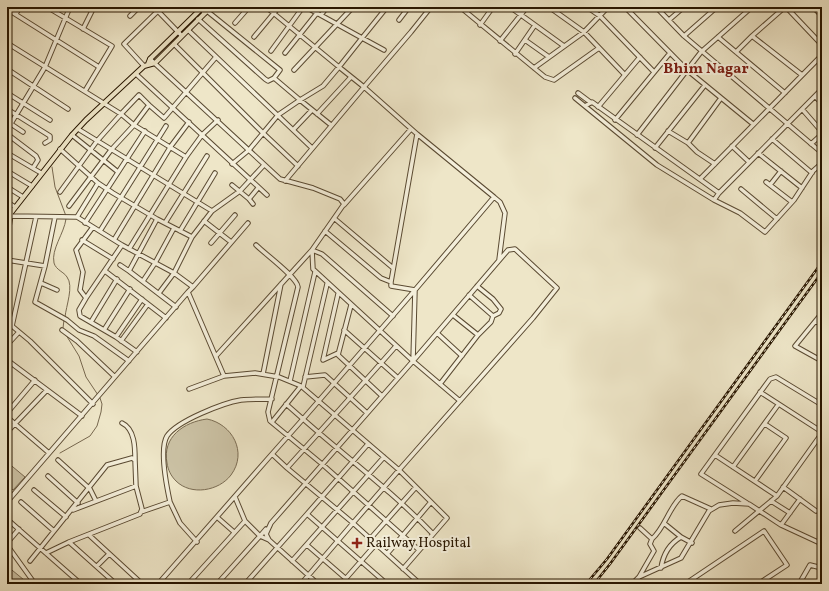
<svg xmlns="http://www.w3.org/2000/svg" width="829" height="591" font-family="Vollkorn,serif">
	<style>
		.green { fill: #ccc3a6; stroke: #7a6c53 }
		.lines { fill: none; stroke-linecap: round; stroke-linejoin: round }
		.stream { stroke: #77684f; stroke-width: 1 }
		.minor-casing { stroke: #5a4a32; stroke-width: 5.5 }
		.major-casing { stroke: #281600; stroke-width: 6 }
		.minor { stroke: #f4efdb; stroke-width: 3.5 }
		.major { stroke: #eee6c8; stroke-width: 4 }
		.rail-casing { stroke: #281600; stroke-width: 2.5 }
		.rail { stroke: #f4efdb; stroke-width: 1; stroke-dasharray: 3; stroke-linecap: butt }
		.poi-dot { fill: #8f2418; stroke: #f4efdb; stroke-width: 1.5 }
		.labels { text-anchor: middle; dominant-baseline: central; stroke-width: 4; stroke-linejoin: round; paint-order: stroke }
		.poi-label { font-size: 14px; fill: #281600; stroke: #f4efdb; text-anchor: start }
		.neighbourhood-label { font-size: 15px; font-weight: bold; fill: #7a1f14; stroke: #f4efdb }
	</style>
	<rect width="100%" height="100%" fill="#eee6c8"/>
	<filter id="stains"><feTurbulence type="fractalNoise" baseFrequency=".005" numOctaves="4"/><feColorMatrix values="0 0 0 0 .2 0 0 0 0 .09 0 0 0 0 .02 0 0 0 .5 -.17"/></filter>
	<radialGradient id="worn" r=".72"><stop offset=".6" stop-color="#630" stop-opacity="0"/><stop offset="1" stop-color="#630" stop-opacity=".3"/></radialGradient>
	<!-- green -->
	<path class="green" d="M207,419C232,424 248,452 231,475C219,491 191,496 176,481C171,476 168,470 167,463C162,437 184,422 207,419Z
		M7,462L25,477L13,490L7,485Z
		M7,566L29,584H7Z"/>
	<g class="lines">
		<!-- stream -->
		<path class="stream" d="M52,167L55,187L66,216
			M65,317C66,306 74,286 67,277C64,272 56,270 54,263C51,249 64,234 66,219
			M63,328L64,320
			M66,335L79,356L86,377L98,395
			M60,453L90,436L97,426L101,412L102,404L100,398"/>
		<defs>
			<path id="minor" d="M47,7L112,46L85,91
				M154,7L181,35
				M199,7L205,13
				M266,7L339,67L362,38L384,50
				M306,7L362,38L387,7
				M460,7L545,77L554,80L599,48
				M510,7L564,46
				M549,7L584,32L625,75
				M587,7L600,16L654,72
				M625,7L687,70L753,124
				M656,7L684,36L822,153
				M785,7L752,36L802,75
				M786,7L822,45
				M813,7L822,16
				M7,9L99,67
				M207,11L280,70L274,78L300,100L323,86L339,67L364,87L285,181
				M16,14L20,7
				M321,15L327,7
				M130,16L139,7
				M198,19L265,79L268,81L274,78
				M399,20L409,7
				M669,20L684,7
				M235,23L249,7
				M480,25L493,7
				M83,29L94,7
				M188,30L312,148
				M684,36L717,7
				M254,37L279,7
				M718,37L785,93
				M525,40L549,57
				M500,41L527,7
				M7,43L121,114L139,95L149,105L134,125L186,157L129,249
				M174,44L263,133L298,166
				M271,51L303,7
				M736,52L752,36
				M285,53L317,13
				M515,54L535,25
				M150,59L280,179L313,188L340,199L344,204L312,250L313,269L413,361L271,523L266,534L269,540L318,584
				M144,66L124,44L162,7
				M534,68L584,32L608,7
				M7,69L68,109
				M294,70L353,7
				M136,74L267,195
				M822,89L719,193L714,200L740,213L765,232L794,200L813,171L822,163
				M7,93L50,120
				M578,93L590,102
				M815,96L822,104
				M575,98L657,165L714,200
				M149,105L164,118L216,57
				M585,106L592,102L719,193
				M598,107L640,57
				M7,109L50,136V140L45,143
				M802,109L822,132
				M317,114L351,77
				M615,120L670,53
				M11,124L23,132
				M78,129L212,211
				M7,130L45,67L70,7
				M293,130L312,110
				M668,131L688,143L721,98
				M7,134L36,156L38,160L33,168
				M417,134L494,197L415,290L391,286V282Z
				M417,134L364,87L411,32L431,7
				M72,135L118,172
				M637,135L701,52L752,7
				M772,139L812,173
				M688,143L697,152L715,164
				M811,144L822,134
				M732,146L749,162
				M655,148L705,85
				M60,149L98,183L113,193L157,219L192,237
				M7,153L41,173
				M758,153L802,188
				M186,157L202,135L218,120
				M232,164L249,150L278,115L300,100L331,125
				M7,171L32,186
				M700,179L822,55
				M766,182L792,202
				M232,185L249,199L258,188
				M770,185L781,171
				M7,187L23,197
				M741,189L777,219
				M60,192L97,141L121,114L134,125L111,150L69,206
				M494,197L500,202L505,213L499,260
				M249,199L253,204
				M7,202L15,207
				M344,205L411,129
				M11,216L77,217L122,245L174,273L193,287L188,292L224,376L255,373L279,377L301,386L399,470L447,518L403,569
				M77,217L98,183
				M157,219L129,271L176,307
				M335,219L393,268
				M204,221L231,242
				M85,223L145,131
				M165,223L207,156
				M93,227L76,250L83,272L80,290L86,298L122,245
				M100,231L166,126
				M180,231L215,173
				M325,231L381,278L391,282
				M7,240L11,214
				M82,240L113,259
				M114,240L171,146L189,122
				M211,243L235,215
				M256,245C265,254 297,277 298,287L268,412L270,421L322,464L419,550
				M7,260L45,266L35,302L67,320L79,330L94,336L129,361
				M120,265L129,271
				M45,266L55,217
				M105,271L166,318
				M143,281L155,263L174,228
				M41,283L57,290
				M193,287L248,223
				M159,293L174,273L192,237L212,211L240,191L264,165
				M469,295L493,316
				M86,298L79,310L80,316L116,337L137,352
				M351,305L338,355L382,396
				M822,313L795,346L822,361
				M453,315L478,335
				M816,321L822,326
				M7,322L12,326L36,217
				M91,322L117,279
				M12,326L30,341L93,404
				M62,330L77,341L114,376
				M104,330L130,289
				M344,330L398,378
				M437,333L462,356
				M116,337L142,299
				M121,341L148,304
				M7,345L19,332
				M396,346C360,387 324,427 287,468L353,523L399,470L533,318L557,288L515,249L508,250L413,361L415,290L303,419C346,457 393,492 433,534
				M338,353L323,360L338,294
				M216,356L312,250L322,254L393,316
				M7,360L82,416
				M413,361L460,401
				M263,374L281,284
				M305,377L325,375L367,413
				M290,381L315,272
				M440,384L478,335L491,322L493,316L499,313L501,309L493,299L477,286
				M303,387L327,284
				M189,389L224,376
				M760,392L822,432
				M286,404L303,419L272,454L287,468
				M7,413L35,380
				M7,417L49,453
				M272,422L301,386
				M122,423C135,429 135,448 135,460
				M7,432L47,390
				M715,455L777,496
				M58,460L90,489L96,501
				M733,467L778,405
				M48,476L78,503
				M755,481L786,438L765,424
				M783,487L816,511
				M34,490L66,517
				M235,497L245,521
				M771,501L790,513
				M7,502L188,292
				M21,502L54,531
				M170,502C167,488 159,449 167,436C177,421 223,403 241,400C251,399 262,399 272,399
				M747,503L701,474L770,379L776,377L822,405
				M73,510L136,486
				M141,512L170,502L180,523L197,542
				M307,514L368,444
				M218,518L234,532
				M7,519L81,584
				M665,524L681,537
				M781,525L800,499
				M266,529L260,536L269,540
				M735,531L777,496L822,433
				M89,535L139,581L138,584
				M370,539L416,487
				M652,539C665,528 670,505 682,496L711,509
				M7,543L19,529
				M7,545L35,584
				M307,545L352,584
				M46,553L69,542L116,584
				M387,554L431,502
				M30,561L107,465L132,458L135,460L136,486L142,509L140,514L69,542
				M292,561L384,457
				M97,566L109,554
				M661,568C663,555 669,544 681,537L692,543
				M639,577L654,551L650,544L652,539L640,528
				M158,584L272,454
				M188,584L245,521L260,536L217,584
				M245,584L307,514L387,584
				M301,584L353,523L418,582L415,584
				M341,584L376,544
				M632,584L639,577L681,558L709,511L719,505L733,503L749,504L781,525L822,544
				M685,584L764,531L787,565L758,584
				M799,584L810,565L822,568"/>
			<path id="major" d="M148,64L150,59L203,7
				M7,218L72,135L86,120L144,66L155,63L211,7"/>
		</defs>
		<!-- minor casing -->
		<use href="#minor" class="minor-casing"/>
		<!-- major casing -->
		<use href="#major" class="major-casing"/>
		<!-- minor -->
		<use href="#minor" class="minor"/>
		<!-- major -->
		<use href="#major" class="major"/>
		<defs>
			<path id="rail" d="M586,584L607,559L822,262
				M594,584L610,564L822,272"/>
		</defs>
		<!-- rail casing -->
		<use href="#rail" class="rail-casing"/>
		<!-- rail -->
		<use href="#rail" class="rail"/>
	</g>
	<!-- markers -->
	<path class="poi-dot" d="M355 537h4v4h4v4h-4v4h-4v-4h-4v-4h4z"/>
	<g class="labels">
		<!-- poi labels -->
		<g class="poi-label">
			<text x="366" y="543">Railway Hospital</text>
		</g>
		<!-- neighbourhood labels -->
		<g class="neighbourhood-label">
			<text x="706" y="69">Bhim Nagar</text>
		</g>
	</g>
	<!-- margin -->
	<rect width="829" height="591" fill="none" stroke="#eee6c8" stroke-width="24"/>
	<rect x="8" y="8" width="813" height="575" fill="none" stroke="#281600" stroke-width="2"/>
	<rect x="12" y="12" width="805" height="567" fill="none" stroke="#281600"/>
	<rect width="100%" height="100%" filter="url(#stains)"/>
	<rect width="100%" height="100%" fill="url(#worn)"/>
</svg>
